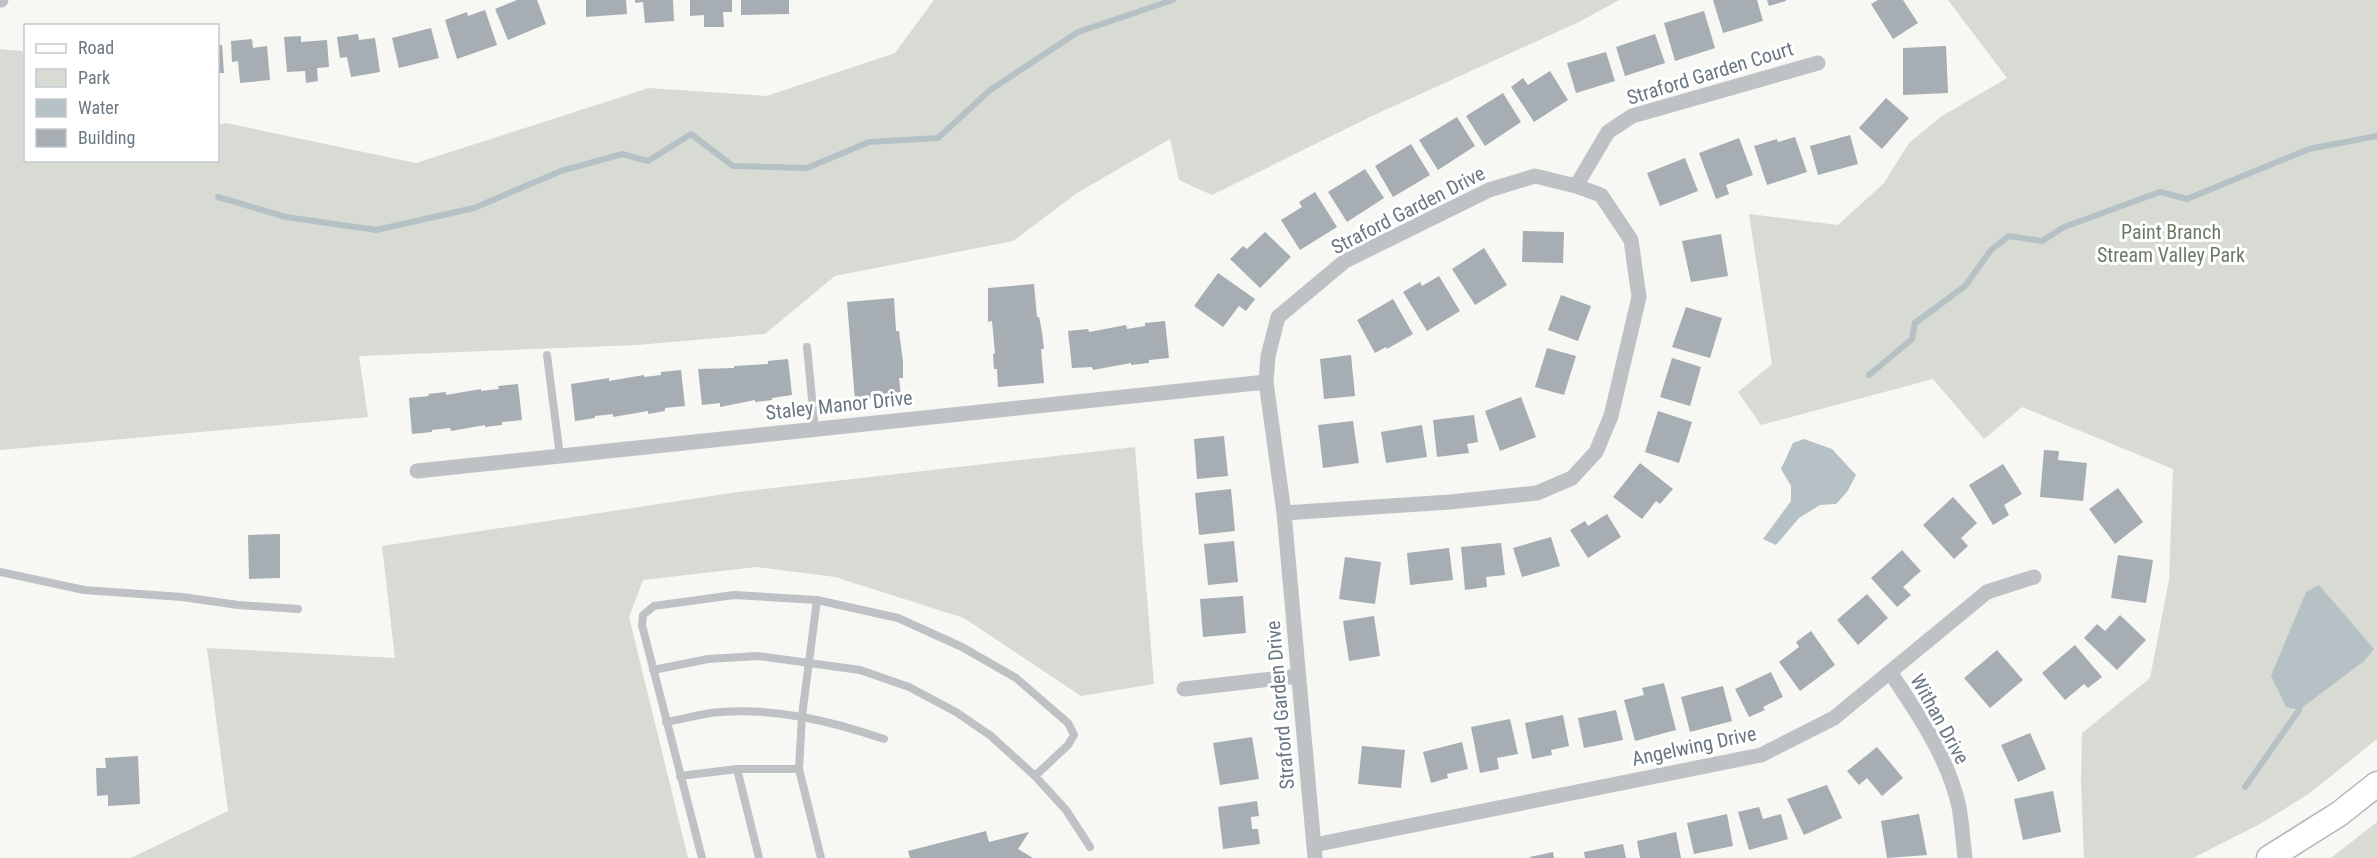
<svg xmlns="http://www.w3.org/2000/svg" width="2377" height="858" font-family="'Roboto Condensed',sans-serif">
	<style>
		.green { fill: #d7dbd4 }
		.water { fill: #b5c1c4 }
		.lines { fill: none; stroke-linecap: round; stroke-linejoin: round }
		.stream { stroke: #b5c1c4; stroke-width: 6 }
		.building { fill: #a6adb3 }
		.primary-casing { stroke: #b2b6b9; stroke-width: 27 }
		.lane { stroke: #bec2c5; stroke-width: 8 }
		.street { stroke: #bec2c5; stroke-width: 15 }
		.primary { stroke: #fff; stroke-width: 24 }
		.labels { text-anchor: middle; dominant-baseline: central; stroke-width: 6; stroke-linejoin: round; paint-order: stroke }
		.street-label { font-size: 20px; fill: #697882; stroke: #fff }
		.park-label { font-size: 20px; fill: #6c7a67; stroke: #fff }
	</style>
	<rect width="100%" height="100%" fill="#f7f7f4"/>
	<!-- green -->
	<path class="green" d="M934,0H1619L1579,22L1372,116L1212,195L1179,180L1170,139L1077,193L1013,241L835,276L765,334L637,345L359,356L368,417L0,450V49L22,51L25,57L26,160H218V125L226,123L416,163L649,88L767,96L895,53Z
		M1948,0H2377V739L2310,793L2260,824L2193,858H2084L2081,782L2082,733L2150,678L2169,580L2173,469L2022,407L1984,439L1933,379L1761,425L1738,392L1772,364L1749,214L1838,225L1884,183L1909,143L1942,116L2007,78Z
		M1135,447L1154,684L1081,696L964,618L835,577L756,567L643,580L629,617L688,858H131L228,811L207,648L395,658L382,546L738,492Z
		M2377,822V858H2331Z"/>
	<!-- water -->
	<path class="water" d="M1804,439L1832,449L1856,475L1847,492L1836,504L1820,505L1799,518L1776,545L1763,539L1791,501V486L1781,469L1793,443Z
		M2319,585L2374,649L2364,661L2299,710L2286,707L2271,676L2306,592Z"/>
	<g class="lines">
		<!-- stream -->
		<path class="stream" d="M218,197L286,217L376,230L474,208L561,171L622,154L648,161L691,134L733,166L807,168L869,142L938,138L990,90L1078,32L1173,0
			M1869,375L1912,339L1915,323L1965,286L1991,250L2009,236L2042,241L2064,227L2160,192L2187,199L2309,149L2377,136
			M2245,787L2299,710"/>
	</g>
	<!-- building -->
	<path class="building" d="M517,0H537L546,24L508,40L495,9Z
		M586,0H626L627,14L586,17Z
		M635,0H673L674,21L645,23L643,2L635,3Z
		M690,0H732V12H723L724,27H704V15L690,16Z
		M741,0H789V14L741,15Z
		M1713,0H1757L1763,21L1723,33Z
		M1767,0H1786V1L1769,6Z
		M1878,0H1903L1918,23L1893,39L1871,4Z
		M485,10L497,45L457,59L445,20L467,12L468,16Z
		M1704,11L1715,48L1675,61L1664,23Z
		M431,28L439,58L399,68L392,38Z
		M358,34L359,40L375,38L380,72L351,77L347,57L340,58L337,37Z
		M1655,34L1665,63L1625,76L1616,47Z
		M301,36V42L327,40L329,67L317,68L318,81L306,83L305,71L287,72L284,37Z
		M252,39L253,48L267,46L270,80L240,83L238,61L232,62L231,41Z
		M218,45H222L224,73H218Z
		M1946,46L1948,93L1903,95V48Z
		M1606,52L1615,81L1576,93L1567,63Z
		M1550,71L1568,100L1534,122L1511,87L1523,78L1528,85Z
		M1503,93L1521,122L1485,146L1466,116Z
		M1886,98L1909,118L1882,149L1859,128Z
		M1457,117L1475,146L1438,170L1419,140Z
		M1850,135L1858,164L1818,175L1810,146Z
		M1795,137L1807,172L1767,185L1754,146L1777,139L1778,142Z
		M1739,138L1753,175L1726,185L1729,194L1716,199L1699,153Z
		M1411,144L1430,175L1393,197L1375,166Z
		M1685,158L1698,191L1660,206L1647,173Z
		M1365,169L1384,198L1347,222L1328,192Z
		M1315,192L1337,227L1300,250L1281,220L1302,207L1299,202Z
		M1523,231L1564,232L1563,263L1522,262Z
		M1265,232L1291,257L1260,288L1230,259L1243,246L1247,249Z
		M1721,234L1728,276L1691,282L1682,241Z
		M1484,248L1507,285L1475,305L1452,269Z
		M1218,273L1255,299L1246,311L1239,306L1223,327L1194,306Z
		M1439,276L1460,311L1427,331L1403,292L1420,282L1422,286Z
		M1034,284L1037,317H1039L1042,332L1044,349H1041L1044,383L998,387L997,369H994L993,354L995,353L992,321L988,322V288Z
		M1561,295L1591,306L1578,341L1548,330Z
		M894,298L896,331H899L903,362V378H899L901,396L855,400L847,302Z
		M1393,299L1413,334L1387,349L1386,347L1375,353L1357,320Z
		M1686,307L1722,318L1710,358L1672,347Z
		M1165,321L1169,358L1149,360V363L1131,365V363L1093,370L1092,367L1072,368L1068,331L1088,329L1089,332L1126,325L1127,329L1145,326V323Z
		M1547,348L1576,356L1564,395L1535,387Z
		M1351,355L1355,396L1324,399L1320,359Z
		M1672,358L1701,367L1690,406L1660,397Z
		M788,359L792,395L772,398V400L755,402V400L720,407V403L702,405L698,369L734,368V366L768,364V361Z
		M681,370L685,406L665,408V411L648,414V411L613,417V414L595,416V418L575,421L571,384L609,378V381L644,375V377L661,375V372Z
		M518,384L522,420L502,422V425L485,427V425L451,431L450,428L432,430V432L412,434L409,398L429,396L428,394L446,392V395L481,389V391L499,389L498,386Z
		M1521,397L1536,437L1500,451L1485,411Z
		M1658,411L1692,422L1679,463L1645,452Z
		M1474,415L1478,442L1467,444L1469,453L1437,457L1433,420Z
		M1353,421L1359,463L1323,468L1318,425Z
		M1422,425L1427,457L1386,463L1381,432Z
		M1224,436L1228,476L1197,479L1194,439Z
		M2044,450L2059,451L2058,460L2087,463L2083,501L2040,497Z
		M1640,463L1673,489L1660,504L1656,501L1642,519L1613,497Z
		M2003,464L2022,494L2004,505L2009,515L1993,525L1969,485Z
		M2118,488L2143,522L2115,544L2089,509Z
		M1231,489L1235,531L1199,535L1195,493Z
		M1953,497L1977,523L1961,538L1968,546L1954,559L1923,525Z
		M1607,514L1621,537L1588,558L1570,530L1585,521L1588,526Z
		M280,534V578L249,579L248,535Z
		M1551,537L1560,566L1522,577L1513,548Z
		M1234,541L1238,582L1208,585L1204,544Z
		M1501,543L1505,575L1486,577L1487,587L1465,590L1461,547Z
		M1449,548L1453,580L1410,585L1407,553Z
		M1902,550L1921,571L1903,587L1911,595L1897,607L1871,578Z
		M2118,555L2153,560L2146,603L2111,598Z
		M1345,557L1381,562L1375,604L1339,599Z
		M1867,594L1888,618L1858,645L1837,620Z
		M1243,596L1246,633L1203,637L1200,599Z
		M2120,615L2146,640L2117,670L2084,638L2097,624L2105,631Z
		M1374,616L1380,656L1349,661L1343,621Z
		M1811,631L1835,665L1800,691L1779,662L1799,647L1796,642Z
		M2075,645L2102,677L2088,688L2084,684L2065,700L2042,673Z
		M1997,650L2023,680L1990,708L1964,678Z
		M1771,672L1783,697L1763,707L1765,710L1749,717L1735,689Z
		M1664,683L1676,730L1635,741L1624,700L1644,695L1642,688Z
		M1723,686L1732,721L1690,732L1681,697Z
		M1616,710L1623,740L1584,748L1578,718Z
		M1563,715L1569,746L1551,750L1552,755L1532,759L1525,723Z
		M1510,719L1518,754L1497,758L1499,769L1480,773L1471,727Z
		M2030,733L2046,769L2018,782L2001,745Z
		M1252,737L1259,779L1220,785L1213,743Z
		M1462,742L1468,769L1447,774L1448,778L1431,783L1423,752Z
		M1362,746L1405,750L1401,788L1358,784Z
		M1877,747L1903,778L1882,796L1867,778L1859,785L1847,771Z
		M138,756L140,804L108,806V795L97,796L96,768H106L105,758Z
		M1827,785L1842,818L1804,835L1787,799Z
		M2053,791L2061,832L2023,840L2014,799Z
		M1257,801L1259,816L1251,817L1252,829H1258L1260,844L1223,849L1218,807Z
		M1759,807L1763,819L1781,814L1788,839L1749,850L1738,812Z
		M1727,814L1733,846L1694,854L1687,823Z
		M1919,814L1927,855L1887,858L1881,821Z
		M986,831L989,842L1029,832L1018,849L1033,858H910L908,851Z
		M1676,832L1681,858H1640L1637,841Z
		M1623,844L1626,858H1585L1584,852Z
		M1553,852L1554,858H1530V857Z"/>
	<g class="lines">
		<defs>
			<path id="primary" d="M2269,858L2339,814L2377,784"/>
		</defs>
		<!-- primary casing -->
		<use href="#primary" class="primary-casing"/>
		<!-- lane -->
		<path class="lane" d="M807,347L815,429
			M547,355L560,456
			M0,572L84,590L182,597L238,605L298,609
			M817,600L802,716L799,769L821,858
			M653,670L708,659L758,656L860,670L909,687L956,712L991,736L1035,776
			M666,722C684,719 703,713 721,712C777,708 831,721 884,739
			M680,776L737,769
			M702,858L642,625L643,615L654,606L734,595L817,600L898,618L962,647L1016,678L1068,723L1074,735L1068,745L1035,776L1066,810L1090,847
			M759,858L737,769H799"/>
		<!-- street -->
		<path class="street" d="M0,0H1
			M1576,186L1608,132L1632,116L1818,63
			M417,471L1266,382
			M1284,513L1450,502L1537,493L1572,478L1596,452L1611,416L1639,297L1631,240L1601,195L1576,186L1535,176L1489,190L1345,261L1278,317L1268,356L1266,382L1284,513L1315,858
			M1890,672C1918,714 1948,757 1959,807C1962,824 1963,841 1965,858
			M1184,689L1299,676
			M1314,845L1761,755L1834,718L1987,592L2034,577"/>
		<!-- primary -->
		<use href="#primary" class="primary"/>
	</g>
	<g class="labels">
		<!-- street labels -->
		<g class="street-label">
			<text transform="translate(1710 73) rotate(-17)">Straford Garden Court</text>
			<text transform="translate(1408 210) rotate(-27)">Straford Garden Drive</text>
			<text transform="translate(839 405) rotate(-6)">Staley Manor Drive</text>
			<text transform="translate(1280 705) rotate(-95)">Straford Garden Drive</text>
			<text transform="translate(1940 719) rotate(61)">Withan Drive</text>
			<text transform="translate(1694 746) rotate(-12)">Angelwing Drive</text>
		</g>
		<!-- park labels -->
		<g class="park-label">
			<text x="2171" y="232">Paint Branch<tspan x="2171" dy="23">Stream Valley Park</tspan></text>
		</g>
	</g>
	<!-- legend -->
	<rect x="24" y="24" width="195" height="138" fill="#ffffff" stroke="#c3c9cd" stroke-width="1.5"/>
	<rect x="36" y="44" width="30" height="9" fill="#ffffff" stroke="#c3c9cd" stroke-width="1.5"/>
	<text x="78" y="54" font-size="18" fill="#697882">Road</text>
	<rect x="36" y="69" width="30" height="18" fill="#d7dbd4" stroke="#c3c9cd" stroke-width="1.5"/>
	<text x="78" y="84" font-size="18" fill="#697882">Park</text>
	<rect x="36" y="99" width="30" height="18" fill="#b5c1c4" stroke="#c3c9cd" stroke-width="1.5"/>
	<text x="78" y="114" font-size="18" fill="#697882">Water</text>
	<rect x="36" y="129" width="30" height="18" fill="#a6adb3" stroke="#c3c9cd" stroke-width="1.5"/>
	<text x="78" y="144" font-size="18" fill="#697882">Building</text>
</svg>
